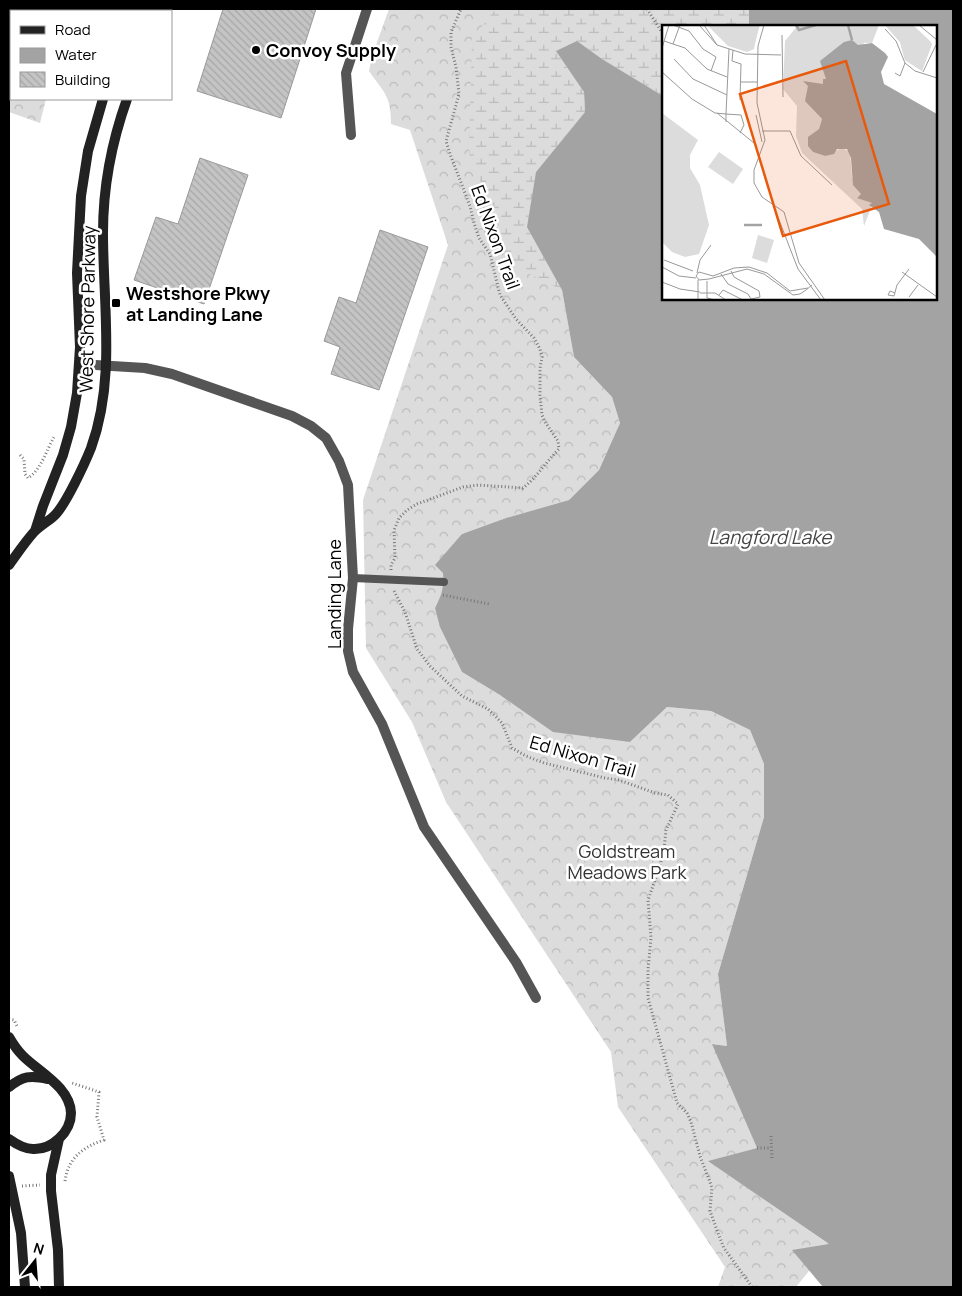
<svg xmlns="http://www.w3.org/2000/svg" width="962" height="1296" font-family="Manrope,sans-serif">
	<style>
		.forest { fill: url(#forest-crowns) }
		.wetland { fill: url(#wetland-marsh) }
		.water { fill: #a3a3a3 }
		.building { fill: url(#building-back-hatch); stroke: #999 }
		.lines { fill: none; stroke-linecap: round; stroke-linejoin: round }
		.path { stroke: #777; stroke-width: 3; stroke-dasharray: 1 2.5; stroke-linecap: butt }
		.lane { stroke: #555; stroke-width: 8 }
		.street { stroke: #555; stroke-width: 10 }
		.secondary { stroke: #222; stroke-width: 10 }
		.poi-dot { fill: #000; stroke: #fff; stroke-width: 2 }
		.labels { text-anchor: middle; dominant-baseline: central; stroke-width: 5; stroke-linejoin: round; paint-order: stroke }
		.poi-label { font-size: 18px; font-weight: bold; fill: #000; stroke: #fff; text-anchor: start }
		.street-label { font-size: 18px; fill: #000; stroke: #fff }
		.park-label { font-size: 18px; fill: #333; stroke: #fff }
		.water-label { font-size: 19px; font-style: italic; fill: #444; stroke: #fff }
		.inset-river { fill: none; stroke: #a3a3a3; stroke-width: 2.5 }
		.inset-road { fill: none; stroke: #999; stroke-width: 1 }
		.view { fill: #e8590c; fill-opacity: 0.15; stroke: #e8590c; stroke-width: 2.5 }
		.inset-edge { fill: none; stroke: #000; stroke-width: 2.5 }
	</style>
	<defs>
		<pattern id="forest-crowns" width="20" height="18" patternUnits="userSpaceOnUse" patternTransform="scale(1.25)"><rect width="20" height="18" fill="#dcdcdc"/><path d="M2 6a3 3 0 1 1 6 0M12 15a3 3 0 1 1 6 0" fill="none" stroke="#bbb"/></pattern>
		<pattern id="wetland-marsh" width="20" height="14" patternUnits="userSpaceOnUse" patternTransform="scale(1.25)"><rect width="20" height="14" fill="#dcdcdc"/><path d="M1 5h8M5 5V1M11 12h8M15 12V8" fill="none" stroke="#bbb"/></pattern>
		<pattern id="building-back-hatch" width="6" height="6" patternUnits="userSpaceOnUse" patternTransform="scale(1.25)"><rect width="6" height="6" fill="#c4c4c4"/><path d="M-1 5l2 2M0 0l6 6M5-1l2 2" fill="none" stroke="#a7a7a7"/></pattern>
	</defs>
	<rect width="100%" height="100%" fill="#fff"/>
	<!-- forest -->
	<path class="forest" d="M389,9H749V26H663V96L602,59L577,41L585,112L536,172L562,290L574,357L612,397L620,423L599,470L569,500L506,518L462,534L443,573V594L435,608L462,672L500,695L630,742L667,707L711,711L750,730L764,764V817L718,974L727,1046L713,1044L757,1148L709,1161L830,1245L796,1287H718L725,1267L618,1107L611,1052L446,802L412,722L366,648L363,500L448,245L410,130L391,124C391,95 384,93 369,71L372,56Z
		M9,71L11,72V99H46L40,123L9,112Z"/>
	<!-- wetland -->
	<path class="wetland" d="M499,9H749V26H663V96L602,59L577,41L556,52L584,92L585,112L536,172L527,227L562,290L515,267L469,153L472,39L495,10Z"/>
	<!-- water -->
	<path class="water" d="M749,9H953V1287H823L792,1250L829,1244L708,1161L757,1148L712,1044L727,1046L718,974L764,817V764L750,730L711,711L667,707L630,742L553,732L500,695L462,672L440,627L435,608C442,595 444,587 443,573L435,565L462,534L506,518L569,500L599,470L620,423L612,397L574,357L562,290L527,227L536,172L585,112L584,92L556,51L577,41L602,59L663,96V299H936V26H749Z"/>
	<!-- building -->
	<path class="building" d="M223,9H316L281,118L197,91Z
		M200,158L248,175L204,304L134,280L156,217L178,224Z
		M380,230L428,247L379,390L331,374L340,347L324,341L339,297L356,303Z"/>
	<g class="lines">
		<!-- path -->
		<path class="path" d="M647,9L663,34
			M20,455L24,459L25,474L28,478C41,470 47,449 54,437
			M391,570V565L395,558L394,530L399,518L407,510L417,504L463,487L478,485L523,488C537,477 546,462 559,449L558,441L545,422L542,415L540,395V368L542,357L540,349L534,338L516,319L500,295L490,254L479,238L474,223L470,206L450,154L446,141L459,94L456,67L451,47V32L461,9
			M394,591L405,612L417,649L430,666L462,696L488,709L502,723L512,748L526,756L544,763L605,778L619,780L655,793L668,795L678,804L666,830L664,849L660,866L648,900L651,938L648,970V998L677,1103L687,1113L691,1122L700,1156L710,1182L712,1188L710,1211L718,1233L724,1248L752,1287
			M443,595L489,604
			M9,1019L14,1020L18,1028
			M771,1136L772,1159
			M757,1148H771
			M65,1181C68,1158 83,1147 104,1140L97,1117L99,1092L72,1083
			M22,1186L40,1185"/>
		<!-- lane -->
		<path class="lane" d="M353,578L444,582"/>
		<!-- street -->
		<path class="street" d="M351,135L346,73L367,9
			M79,364L145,368L172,374L292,416L311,426L326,438L339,461L348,485L353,578L348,629V651L353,672L382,724L424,827L516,962L536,998"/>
		<!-- secondary -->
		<path class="secondary" d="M136,11L137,9
			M159,11L160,9
			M35,531L43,506L63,455L71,427L77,393L80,347L77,273L81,196L88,151L103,99
			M9,565C17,554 25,542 34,532C41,525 49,521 55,515C66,504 85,463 91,448C116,379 103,305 103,233C103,188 112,141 127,99
			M9,1037C13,1044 17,1050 23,1056C39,1072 70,1087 71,1113C71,1132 52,1150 33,1149C24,1149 16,1144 9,1139
			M9,1087C23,1076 30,1075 48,1079
			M9,1176L21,1233L25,1287
			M59,1287L58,1250L51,1191V1175L59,1139"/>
	</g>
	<!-- markers -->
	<g class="poi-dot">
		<circle cx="256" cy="50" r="5"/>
		<rect x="111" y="298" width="10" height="10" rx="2.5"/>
	</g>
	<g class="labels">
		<!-- poi labels -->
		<g class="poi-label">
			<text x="266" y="50">Convoy Supply</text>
			<text x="126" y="293">Westshore Pkwy<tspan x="126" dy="21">at Landing Lane</tspan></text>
		</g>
		<!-- street labels -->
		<g class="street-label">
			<text transform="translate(496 237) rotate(70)">Ed Nixon Trail</text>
			<text transform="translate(87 309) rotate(-89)">West Shore Parkway</text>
			<text transform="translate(334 594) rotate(-90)">Landing Lane</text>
			<text transform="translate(583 756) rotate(16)">Ed Nixon Trail</text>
		</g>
		<!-- park labels -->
		<g class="park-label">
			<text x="627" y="851">Goldstream<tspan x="627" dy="21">Meadows Park</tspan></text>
		</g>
		<!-- water labels -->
		<g class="water-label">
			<text x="770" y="537">Langford Lake</text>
		</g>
	</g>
	<!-- overview -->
	<g transform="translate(662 25)">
		<rect width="275" height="275" fill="#fff"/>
		<path d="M45,0H97L92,24L85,27L66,21ZM136,0H217L149,82L160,94L157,104L146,117L151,127L163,131L180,123L188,127L190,152L200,170L195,172L211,178L202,201L200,184L140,128L134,111L135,81L121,64L123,16ZM223,0H251L268,16L270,19L260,46L243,35L238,17ZM0,88L36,115L28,130V143L38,160L47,200L37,229L23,232L10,227L0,217Z" fill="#dcdcdc"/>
		<path d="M53,0H98L91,24L59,13ZM145,0H217L210,18L182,17L158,36L164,54L161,59L141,56L146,61L143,76L149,82L143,81L134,70L131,57L148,43L132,27L130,18L144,13ZM223,0H236L242,9L257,12L269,21L260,46L243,35L238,17Z" fill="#dcdcdc"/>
		<path d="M57,127L81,144L71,159L46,142ZM96,210L112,215L105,238L90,233Z" fill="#dcdcdc"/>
		<path d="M190,15L196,20L210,18L223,28L226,32L219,47L222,59L275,89V232L257,214L222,204L217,187L207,180L210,178L195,173L199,169L191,160L189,133L185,124H175L172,129L163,131L151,127L146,121V112L157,104L160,94L143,76L146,61L141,56L161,59V54H164L158,36L182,17Z" fill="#a3a3a3"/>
		<path class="inset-river" d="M134,0L137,5L154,0M186,0L190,15M82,200H100"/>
		<path class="inset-road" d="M11,0L27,6L41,24L54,32L49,46M37,0L55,20L83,29L119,30M42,0L55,20M102,0L96,21L95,78L103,115L92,145V158L100,172L122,187L137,238L163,275M257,0L275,15M223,4L234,16L243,38L253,46L275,53M120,10L121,72M2,16L23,23L45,44L65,52M11,19L18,0M0,23L7,0M71,25L70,36L79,39L78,75M12,34L31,54L65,70M0,47L30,74L53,88L64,89L67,24M261,47L274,20M233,48L238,51L243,38M79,57H95M55,88L92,118M94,90L100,117M64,97V89L79,90L82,100L78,108M100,106H128L139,131L170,160M112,182L136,244L159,275M2,235L31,246M0,242L17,251L34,253M69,246L72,252L97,266L98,272L89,274M240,247L275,272M35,248L38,235L49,220M59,249L66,259L86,269L89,274M36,255V275M45,256V273L53,275M0,257L18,264L38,267M235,260L247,244M146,263L128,266L105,248L87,242L72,243L51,251L37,247L34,251L37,255L47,254L85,244L102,249L131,270L138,269L144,265L150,260M38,268H53L64,275M233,268L228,266L226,270L232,271L235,260M57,270L61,265L81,275M247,272L256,260"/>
		<path class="view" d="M184,36L227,179L121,211L78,69Z"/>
		<rect width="275" height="275" class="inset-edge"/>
	</g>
	<!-- border -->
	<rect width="962" height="1296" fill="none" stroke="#000000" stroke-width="20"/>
	<!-- legend -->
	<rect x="10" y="10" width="162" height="90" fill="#ffffff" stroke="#999999"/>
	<rect x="20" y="26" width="25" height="8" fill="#222222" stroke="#999999"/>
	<text x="55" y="35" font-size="15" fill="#000000">Road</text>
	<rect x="20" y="48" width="25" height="15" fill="#a3a3a3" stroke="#999999"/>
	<text x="55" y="60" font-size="15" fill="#000000">Water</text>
	<rect x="20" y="72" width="25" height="15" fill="url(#building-back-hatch)" stroke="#999999"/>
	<text x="55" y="85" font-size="15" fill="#000000">Building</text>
	<!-- north arrow -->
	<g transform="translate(35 1261) rotate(17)" stroke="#ffffff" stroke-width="4" paint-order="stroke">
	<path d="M0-4L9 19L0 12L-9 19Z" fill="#000000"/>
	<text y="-8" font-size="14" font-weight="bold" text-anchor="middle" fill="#000000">N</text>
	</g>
</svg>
